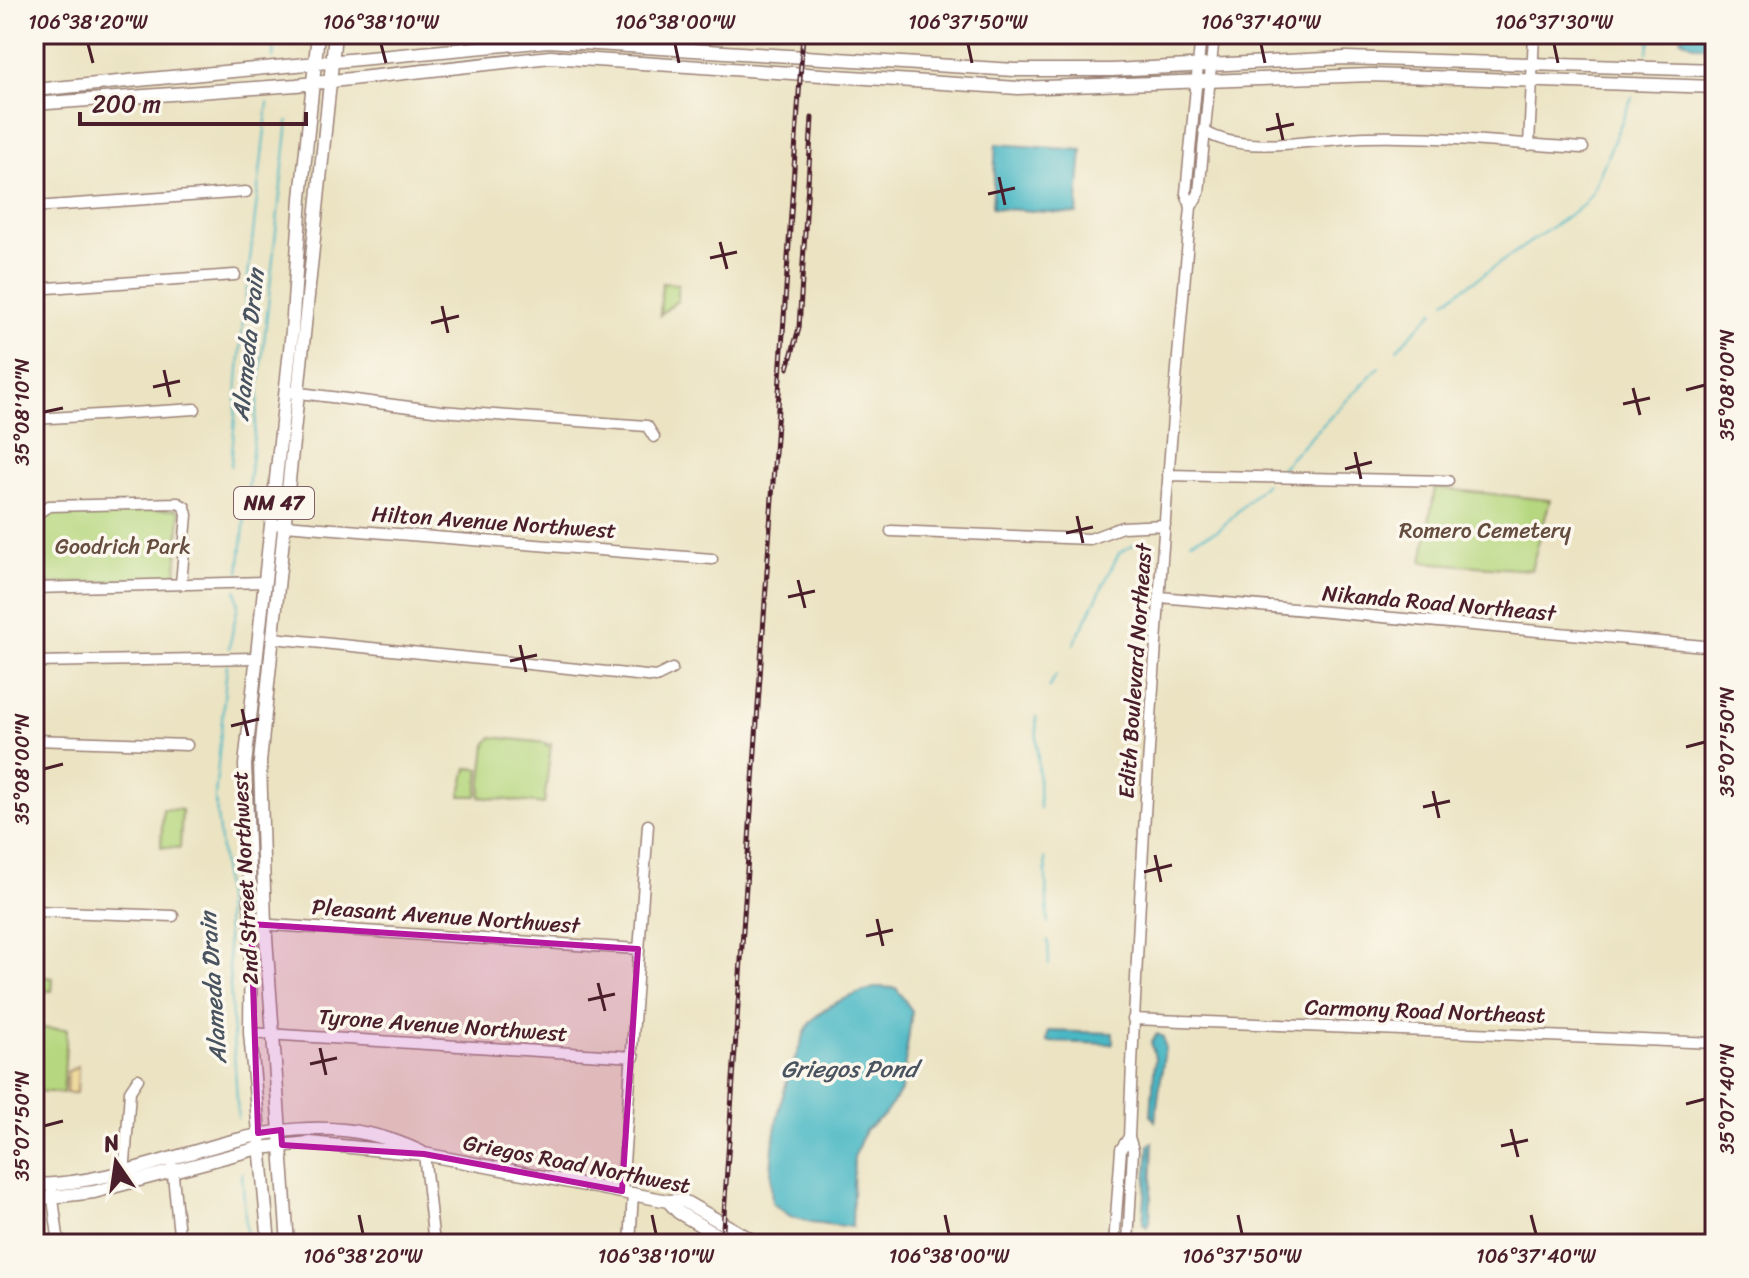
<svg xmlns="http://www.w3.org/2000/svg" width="1749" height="1278" font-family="Sriracha,sans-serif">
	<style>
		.green { fill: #b6d77f; stroke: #807b55; stroke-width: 2 }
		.sand { fill: #eeda9e; stroke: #9c7c64; stroke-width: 2 }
		.water { fill: #4ab7c4; stroke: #4a6b78; stroke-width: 2 }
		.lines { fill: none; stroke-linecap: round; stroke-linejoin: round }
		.stream { stroke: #4ab7c4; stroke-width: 2 }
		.minor-casing { stroke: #9a8176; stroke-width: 13 }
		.major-casing { stroke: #9a8176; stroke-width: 15 }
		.minor { stroke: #fff; stroke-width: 10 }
		.major { stroke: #fff; stroke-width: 12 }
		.rail-casing { stroke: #4a1f2b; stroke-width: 5 }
		.rail { stroke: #fbf7ec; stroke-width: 2; stroke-dasharray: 6; stroke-linecap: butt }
		.marked { fill: #b5179e; fill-opacity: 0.2; stroke: #b5179e; stroke-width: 6; stroke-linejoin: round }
		.ticks { fill: none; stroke: #4a1f2b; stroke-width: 3 }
		.labels { text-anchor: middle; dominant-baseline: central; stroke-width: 7; stroke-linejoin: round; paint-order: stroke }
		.shield { fill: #fbf7ec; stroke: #7f6065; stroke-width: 2 }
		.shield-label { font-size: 20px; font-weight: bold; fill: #4a1f2b }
		.street-label { font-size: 22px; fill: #4a1f2b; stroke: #fbf7ec }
		.park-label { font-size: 22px; fill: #654d40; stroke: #fbf7ec }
		.water-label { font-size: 24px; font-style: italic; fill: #4a5461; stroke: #fbf7ec }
		.neatline { fill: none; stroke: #4a1f2b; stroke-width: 3 }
		.ticks-label { font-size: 20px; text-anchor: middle; fill: #4a1f2b }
	</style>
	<rect width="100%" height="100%" fill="#fbf7ec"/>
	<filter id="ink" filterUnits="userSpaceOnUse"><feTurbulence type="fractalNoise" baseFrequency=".0125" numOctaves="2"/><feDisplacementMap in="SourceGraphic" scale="16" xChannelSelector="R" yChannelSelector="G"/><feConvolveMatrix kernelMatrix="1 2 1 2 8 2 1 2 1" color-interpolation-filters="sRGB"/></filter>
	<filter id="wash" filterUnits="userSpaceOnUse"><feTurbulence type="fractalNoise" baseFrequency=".006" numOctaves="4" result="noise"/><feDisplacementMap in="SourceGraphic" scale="32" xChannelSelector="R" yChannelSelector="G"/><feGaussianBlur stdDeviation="1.8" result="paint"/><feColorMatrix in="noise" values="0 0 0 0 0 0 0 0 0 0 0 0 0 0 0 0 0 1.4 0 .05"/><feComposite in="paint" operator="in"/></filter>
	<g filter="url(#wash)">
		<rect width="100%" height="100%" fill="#ebe3c2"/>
		<!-- green -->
		<path class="green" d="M662,283L678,284V300L660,315Z
			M1435,488L1550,500L1531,570L1422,562Z
			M177,509L180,513L176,575L171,580L43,584L37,582L41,517L48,511Z
			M492,737L546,743V746L551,744L544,804L480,797L486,745Z
			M467,768L480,769L477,796H460Z
			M163,809L182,810L180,848L161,847Z
			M34,976L53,978L52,991L34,990Z
			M34,1028L67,1029L63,1093L34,1091Z"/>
		<!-- sand -->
		<path class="sand" d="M78,1066L77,1093H66L67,1072Z"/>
		<!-- water -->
		<path class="water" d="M1682,34H1715V47L1695,46L1681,39Z
			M996,144L1082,150L1077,214L992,208Z
			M877,987L896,988L912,1011L901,1091L884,1115L865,1130L854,1157L852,1227L811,1222L790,1216L772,1203C768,1150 778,1100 798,1051C802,1042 805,1029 811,1022C826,1003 854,995 877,987Z
			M1048,1031L1113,1033V1044L1047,1042Z
			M1157,1034L1163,1037L1165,1048L1155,1121L1151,1116L1155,1058L1151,1042Z
			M1153,1142L1150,1221L1147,1227L1143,1223L1149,1145Z"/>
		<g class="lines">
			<!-- stream -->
			<path class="stream" d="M1647,53L1652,34
				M273,58L275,34
				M1445,301L1582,206L1592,193L1632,97
				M1397,349L1434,311
				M231,466L243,321L268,103
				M1281,468L1379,367
				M1191,541L1219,530L1266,483
				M239,572L288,121
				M1074,644L1119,553L1137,543
				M229,648L238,605L236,590
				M227,665L215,797L223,868L238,1118
				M1049,687L1056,675
				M1036,716L1040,809
				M1045,858L1048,923
				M1048,940L1049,964
				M242,1172L247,1244"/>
		</g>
	</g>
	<g filter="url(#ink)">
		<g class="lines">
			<defs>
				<path id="minor" d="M1204,131C1244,157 1321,138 1367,137C1436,135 1513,144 1583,148
					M1529,145L1534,34
					M34,207L246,192
					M1191,207L1186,193L1201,34
					M34,289L235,275
					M292,392L441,411L647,426L654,437
					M34,419L195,409
					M1168,475L1448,481
					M272,524L712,559
					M34,529L36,514L49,506L178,503L185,507L187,515L181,584
					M891,531L1090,539L1122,527L1165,525
					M34,588L265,582
					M1160,597L1715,647
					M273,638L656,677L672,669
					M34,662L255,658
					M34,740L187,745
					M34,911L173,916
					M257,924L638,949
					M1133,1019L1715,1043
					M250,1033L634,1057
					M424,1154L434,1244
					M172,1166L180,1244
					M124,1177L130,1091L138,1079
					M52,1191L59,1244
					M622,1191L648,825
					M630,1244L633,1193
					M1114,1244L1121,1149L1129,1137
					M1128,1244L1133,1150L1129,1137C1141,827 1163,517 1191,207L1199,193L1214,34"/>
				<path id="major" d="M34,90L548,41L1015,70H1112L1346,58L1715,70
					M34,104L296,85L550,57L1018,88L1371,75L1715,87
					M34,1185C169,1183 283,1085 421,1152
					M34,1199L94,1192L259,1148L309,1143L424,1154L668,1201L682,1200L759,1244
					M668,1201L678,1212L732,1244
					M269,1244L250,1033L251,924L245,765L292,331L301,198L318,34
					M288,1244L265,924L260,762L335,34"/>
			</defs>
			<!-- minor casing -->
			<use href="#minor" class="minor-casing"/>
			<!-- major casing -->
			<use href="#major" class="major-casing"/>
			<!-- minor -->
			<use href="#minor" class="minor"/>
			<!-- major -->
			<use href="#major" class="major"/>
			<defs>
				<path id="rail" d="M788,368L799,328L812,118
					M722,1244L803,34"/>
			</defs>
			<!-- rail casing -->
			<use href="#rail" class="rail-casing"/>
			<!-- rail -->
			<use href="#rail" class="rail"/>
		</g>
	</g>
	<!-- marked area -->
	<path class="marked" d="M251,924L638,949L622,1191L424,1154L282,1145L281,1130L258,1133Z"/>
	<!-- ticks -->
	<path class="ticks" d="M88,44L93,63M381,44L386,63M675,44L679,63M968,44L972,63M1261,44L1265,63M1554,44L1558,63M1277,113L1283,140M1266,130L1294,124M999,177L1005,205M988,194L1015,188M720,242L727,269M710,258L737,252M442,306L448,333M431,323L459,316M164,370L170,397M153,387L180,381M1633,388L1640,415M1686,390L1705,385M1623,404L1650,398M44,412L63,408M1355,452L1361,479M1345,469L1372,462M1077,516L1083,543M1066,533L1093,527M798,580L805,608M788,597L815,591M520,645L526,672M510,661L537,655M242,709L248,736M231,726L259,719M1686,747L1705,742M44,769L63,764M1433,791L1439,818M1423,807L1450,801M1155,855L1161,882M1144,872L1172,865M877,919L883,946M866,936L893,930M598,983L605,1011M588,1000L615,994M320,1048L326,1075M310,1064L337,1058M1686,1104L1705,1099M44,1126L63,1121M1511,1129L1518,1157M1501,1146L1528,1140M359,1215L363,1234M652,1215L656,1234M945,1215L949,1234M1238,1215L1242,1234M1531,1215L1536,1234"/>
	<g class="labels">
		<!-- shield labels -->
		<rect class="shield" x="234" y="487" width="80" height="32" rx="6"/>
		<g class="shield-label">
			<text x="274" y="503">NM 47</text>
		</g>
		<!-- street labels -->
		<g class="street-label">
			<text transform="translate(494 522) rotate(4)">Hilton Avenue Northwest</text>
			<text transform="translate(1439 603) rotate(5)">Nikanda Road Northeast</text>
			<text transform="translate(1135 671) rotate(-86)">Edith Boulevard Northeast</text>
			<text transform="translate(245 878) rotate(-93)">2nd Street Northwest</text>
			<text transform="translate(446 916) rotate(4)">Pleasant Avenue Northwest</text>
			<text transform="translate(1425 1011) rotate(2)">Carmony Road Northeast</text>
			<text transform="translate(443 1025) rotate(4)">Tyrone Avenue Northwest</text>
			<text transform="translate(577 1164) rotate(11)">Griegos Road Northwest</text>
		</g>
		<!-- park labels -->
		<g class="park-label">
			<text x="1485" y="530">Romero Cemetery</text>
			<text x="123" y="546">Goodrich Park</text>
		</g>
		<!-- water labels -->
		<g class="water-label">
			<text transform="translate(248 345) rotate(-84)">Alameda Drain</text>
			<text transform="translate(213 988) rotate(-94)">Alameda Drain</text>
			<text x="849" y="1069">Griegos Pond</text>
		</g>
	</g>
	<!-- margin -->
	<rect width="1749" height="1278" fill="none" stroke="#fbf7ec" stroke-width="88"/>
	<!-- north arrow -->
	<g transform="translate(116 1162) rotate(347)" stroke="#fbf7ec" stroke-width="6" paint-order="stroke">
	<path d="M0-6L14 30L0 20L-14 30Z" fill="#4a1f2b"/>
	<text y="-12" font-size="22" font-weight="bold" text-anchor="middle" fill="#4a1f2b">N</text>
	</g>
	<!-- scale -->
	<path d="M80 112v12h226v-12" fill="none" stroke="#4a1f2b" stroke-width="4"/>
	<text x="92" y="112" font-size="24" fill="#4a1f2b" stroke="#fbf7ec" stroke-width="6" paint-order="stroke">200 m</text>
	<rect x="44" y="44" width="1661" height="1190" class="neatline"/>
	<g class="ticks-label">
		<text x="88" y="29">106°38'20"W</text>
		<text x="381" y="29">106°38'10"W</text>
		<text x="675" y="29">106°38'00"W</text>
		<text x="968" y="29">106°37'50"W</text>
		<text x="1261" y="29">106°37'40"W</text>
		<text x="1554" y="29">106°37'30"W</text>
		<text transform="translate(1727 385) rotate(-90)" y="7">35°08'00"N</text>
		<text transform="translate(22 412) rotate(-90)" y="7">35°08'10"N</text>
		<text transform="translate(1727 742) rotate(-90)" y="7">35°07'50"N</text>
		<text transform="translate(22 769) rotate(-90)" y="7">35°08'00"N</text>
		<text transform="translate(1727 1099) rotate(-90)" y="7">35°07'40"N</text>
		<text transform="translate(22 1126) rotate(-90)" y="7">35°07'50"N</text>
		<text x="363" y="1263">106°38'20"W</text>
		<text x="656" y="1263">106°38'10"W</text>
		<text x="949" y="1263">106°38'00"W</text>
		<text x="1242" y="1263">106°37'50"W</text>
		<text x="1536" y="1263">106°37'40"W</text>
	</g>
</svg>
